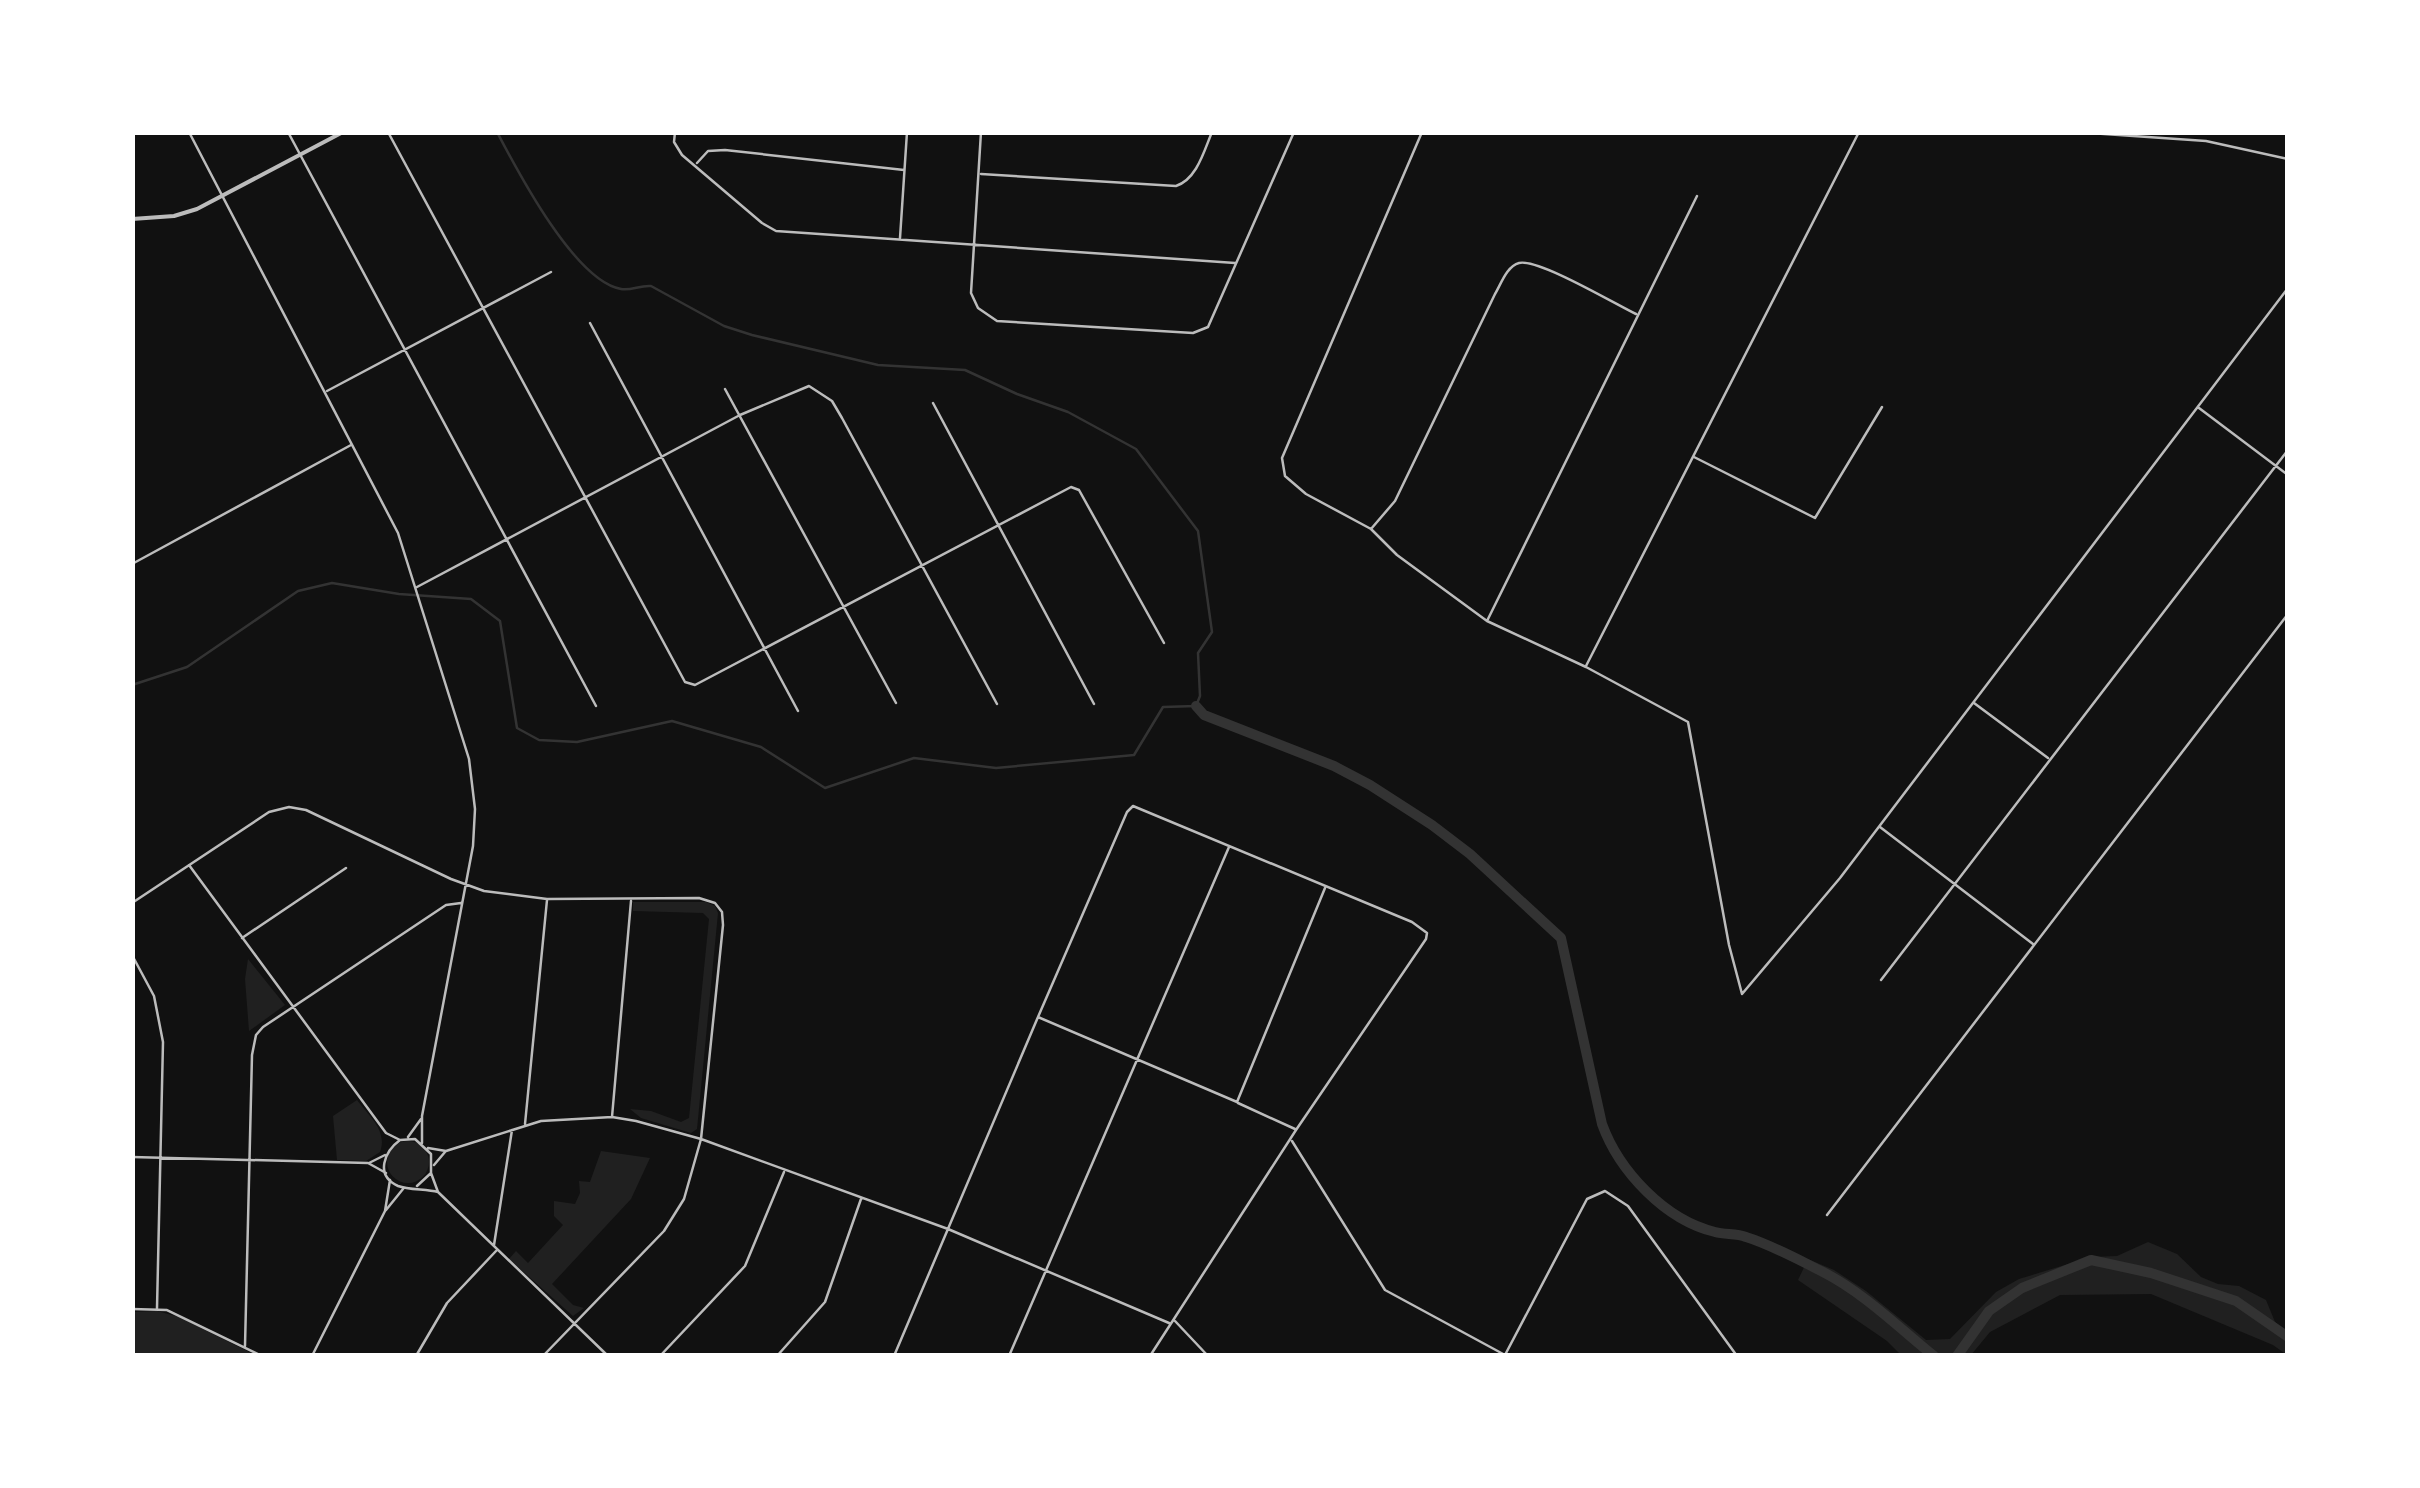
<svg xmlns="http://www.w3.org/2000/svg" width="2420" height="1488" font-family="Commissioner,sans-serif">
	<style>
		.green { fill: #202020 }
		.lines { fill: none; stroke-linecap: round; stroke-linejoin: round }
		.stream { stroke: #333; stroke-width: 2.5 }
		.river { stroke: #333; stroke-width: 10 }
		.minor { stroke: #bcbcbc; stroke-width: 2.5 }
		.tertiary { stroke: #bcbcbc; stroke-width: 4 }
	</style>
	<rect width="100%" height="100%" fill="#111"/>
	<!-- green -->
	<path class="green" d="M633,902H706L715,906L718,913L697,1129L691,1133L641,1118L630,1109L651,1111L681,1122L689,1118L709,919L703,913L633,911Z
		M248,959L285,1005L249,1031L245,979Z
		M357,1100C369,1116 388,1131 380,1152L366,1161L337,1160L333,1116Z
		M387 1162a21 21 0 1 1 42 0a21 21 0 1 1-42 0Z
		M601,1151L650,1158L631,1199L552,1284L573,1305L584,1308L573,1316L509,1259L516,1251L528,1263L563,1225L554,1216V1201L575,1204L580,1193L579,1181L590,1182Z
		M2148,1242L2177,1254L2201,1277L2218,1284L2239,1286L2266,1300L2275,1322L2287,1332V1355L2273,1345L2151,1294L2060,1295L1990,1332L1971,1355H1901L1887,1341L1798,1280L1808,1259L1834,1270L1866,1291L1926,1340L1950,1339L1996,1292L2019,1279L2091,1257L2117,1256Z
		M157,1311L179,1317L255,1355H133L132,1312Z"/>
	<g class="lines">
		<!-- stream -->
		<path class="stream" d="M132,685L187,667L298,591L332,583L399,594L471,599L500,621L517,728L539,740L577,742L672,721L761,747L825,788L914,758L996,768L1134,755L1163,707L1196,706L1200,696L1198,653L1212,632L1198,531L1136,449L1068,412L1017,394L965,370L878,365L752,335L724,326L651,286C640,285 631,291 621,289C575,281 518,172 497,132"/>
		<!-- river -->
		<path class="river" d="M1196,706L1204,715L1334,766L1370,785L1432,825L1470,854L1561,938L1602,1124C1619,1171 1665,1220 1715,1232C1725,1235 1736,1233 1746,1237C1772,1245 1799,1260 1823,1272C1864,1293 1898,1327 1934,1356
			M1957,1356L1989,1311L2022,1288L2091,1260L2151,1273L2236,1301L2288,1337"/>
		<!-- minor -->
		<path class="minor" d="M189,132L398,533L469,759L475,809L473,846L422,1116V1143
			M288,132L596,706
			M388,132L685,682L695,685L1071,487L1079,490L1164,643
			M675,132L674,142L682,155L762,223L776,231L1235,263
			M981,132L971,293L978,308L997,321L1193,333L1208,327L1294,132
			M1422,132L1282,458L1285,476L1306,494L1371,529L1397,555L1487,621L1586,667L1688,722L1729,945L1742,994L1840,878L2288,288
			M1438,132H1488
			M2075,132L2206,141L2288,159
			M697,163L708,151L725,150L904,170
			M981,174L1176,186C1197,179 1204,151 1212,132
			M900,238L907,132
			M590,323L798,711
			M725,389L896,703
			M327,391L551,272
			M933,403L1094,704
			M2199,408L2288,475
			M1694,457L1815,518L1882,407
			M1371,529L1395,501L1495,294C1501,284 1507,266 1519,263C1538,258 1615,304 1636,314
			M132,564L351,445
			M417,587L740,415L809,386L832,401L842,418L997,704
			M1487,621L1697,196
			M1586,666L1859,132
			M1974,703L2048,758
			M1880,827L2033,944
			M189,865L386,1133L400,1140
			M132,903L269,812L289,807L306,810L451,879L484,891L547,899L699,898L715,903L722,912L723,925L701,1139L684,1199L664,1231L543,1356
			M242,938L346,868
			M132,955L154,996L163,1042L157,1308
			M1881,980L2288,450
			M1038,1017L1127,812L1133,806L1412,922L1427,933L1426,939L1296,1130L1150,1356
			M1238,1103L1295,1129
			M612,1117L631,901
			M525,1124L547,900
			M408,1137L421,1119
			M1292,1141L1385,1290L1505,1355L1587,1199L1605,1191L1628,1206L1737,1356
			M428,1148L446,1151L541,1121L612,1117L636,1121L701,1139L948,1229L1169,1323
			M132,1157L368,1163L386,1173
			M369,1163L385,1155
			M434,1165L445,1152
			M431,1173L438,1192L608,1356
			M417,1186L431,1173V1154L415,1139L400,1140C385,1151 374,1175 398,1186C409,1190 426,1189 438,1192
			M386,1210L403,1189
			M1827,1215L2288,614
			M494,1245L512,1130
			M132,1309L167,1310L262,1356
			M1175,1321L1208,1356
			M245,1346L252,1055L256,1035L263,1027L446,905L461,903
			M312,1356L385,1211L390,1180
			M416,1356L447,1303L496,1251
			M660,1356L745,1266L784,1172
			M777,1356L825,1302L861,1199
			M894,1356L1038,1017L1237,1102L1325,888
			M1009,1356L1229,847"/>
		<!-- tertiary -->
		<path class="tertiary" d="M132,219L174,216L197,209L343,132"/>
	</g>
	<!-- border -->
	<rect width="2420" height="1488" fill="none" stroke="#ffffff" stroke-width="270"/>
</svg>
